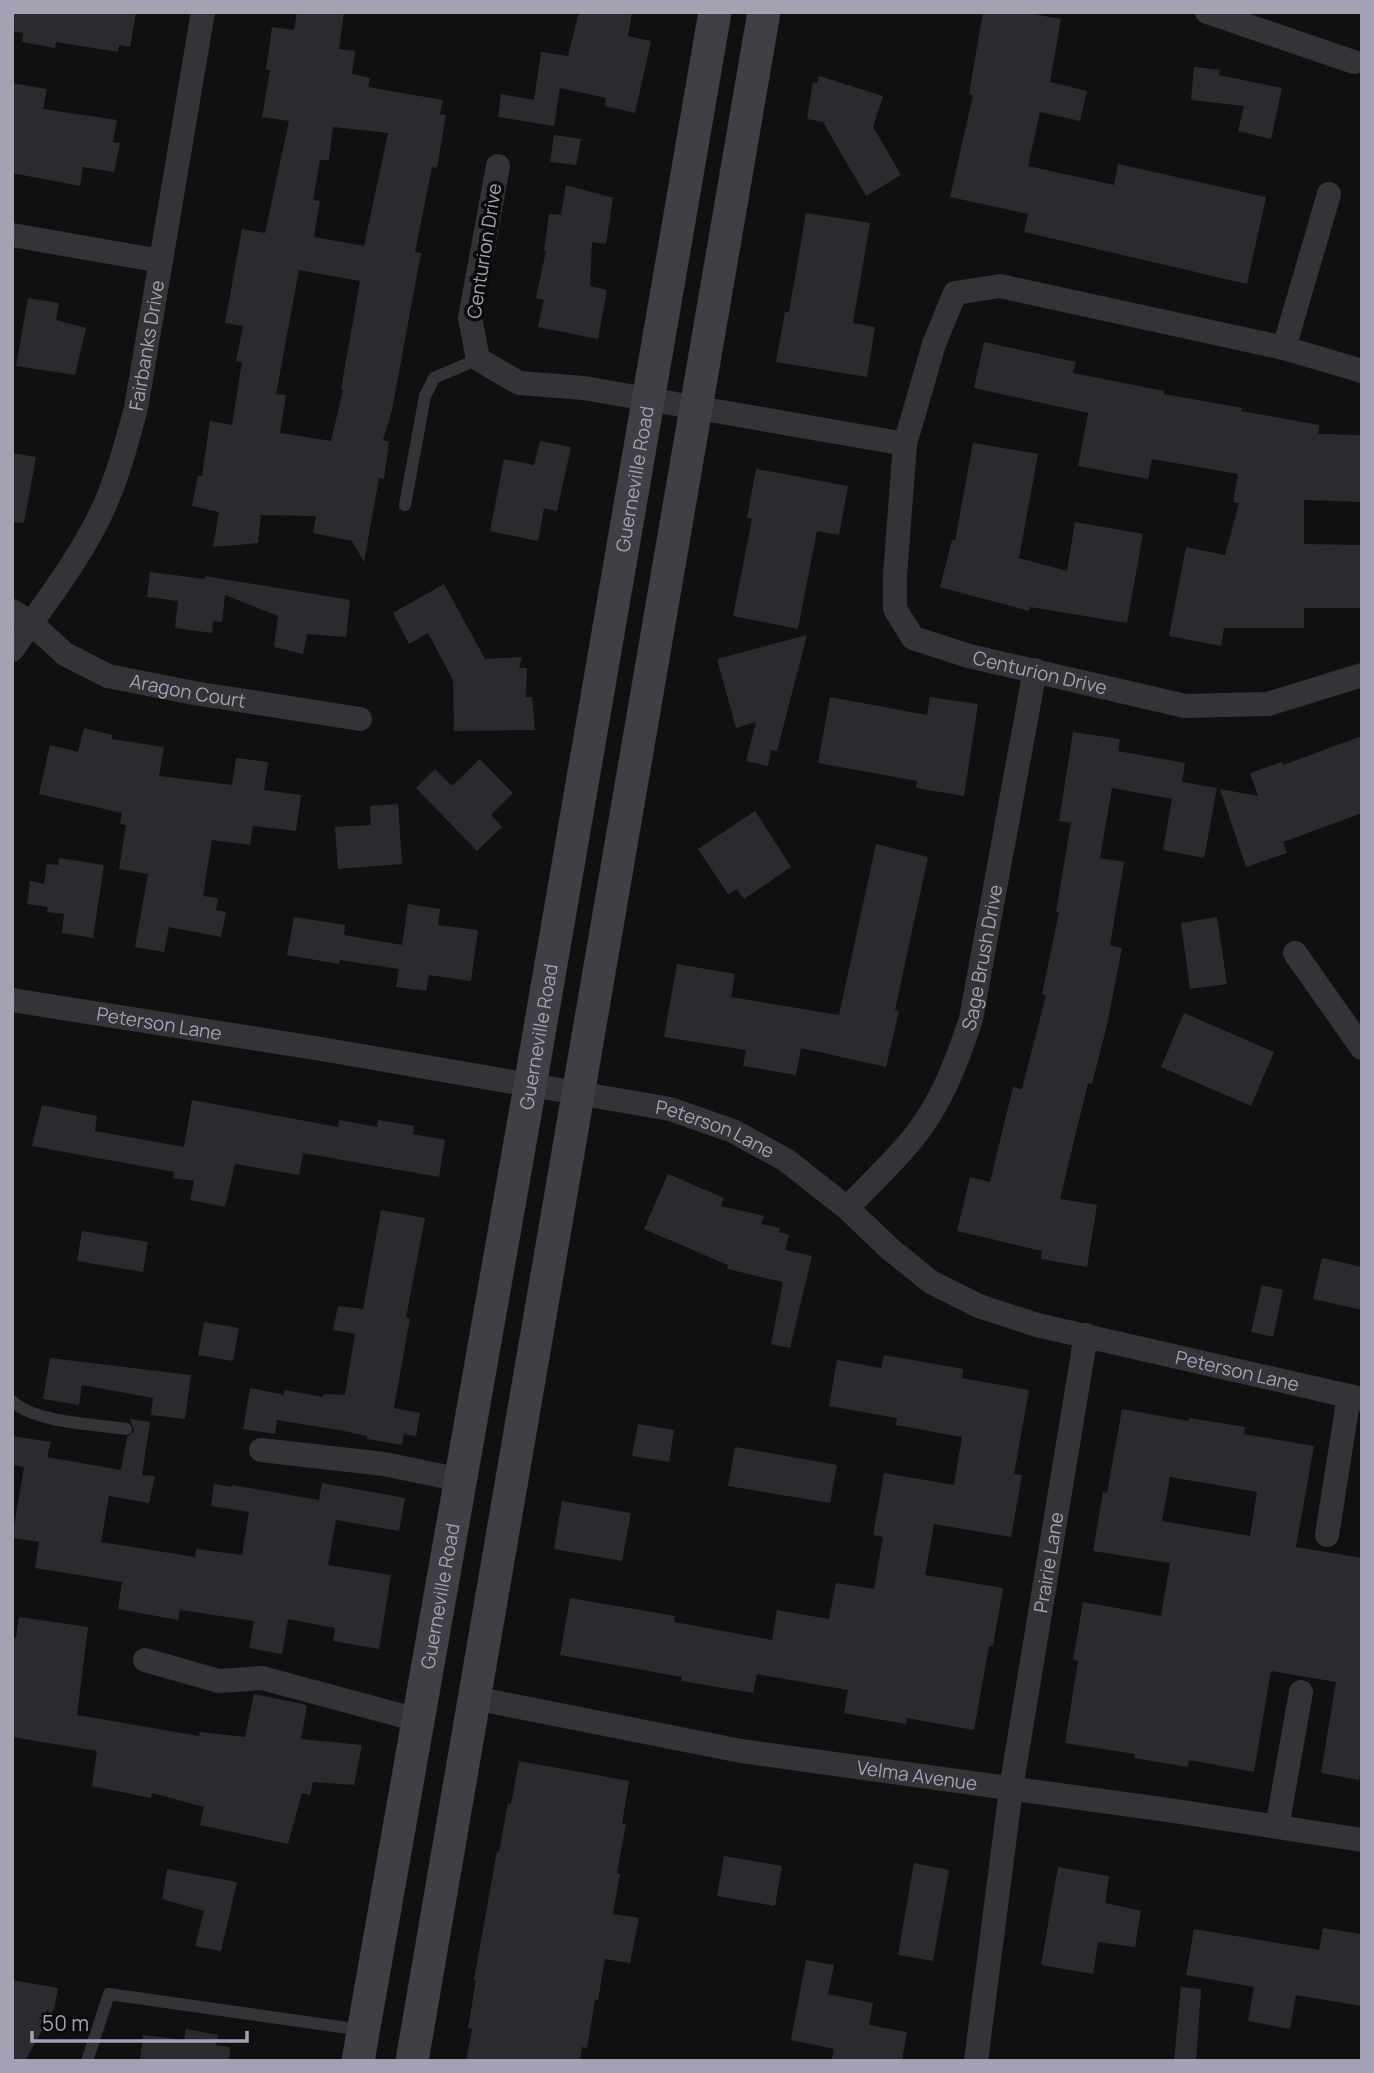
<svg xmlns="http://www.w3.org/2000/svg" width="1374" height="2073" font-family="Manrope,sans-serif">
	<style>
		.building { fill: #2c2a2e; fill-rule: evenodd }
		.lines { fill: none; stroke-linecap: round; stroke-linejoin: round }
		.lane { stroke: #353338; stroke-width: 12 }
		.street { stroke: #353338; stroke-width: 24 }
		.secondary { stroke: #413f46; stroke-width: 33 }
		.labels { text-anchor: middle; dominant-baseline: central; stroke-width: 7; stroke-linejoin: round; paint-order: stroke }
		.street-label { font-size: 19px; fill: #a5a0b3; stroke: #0c0b0c }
	</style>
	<rect width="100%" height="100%" fill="#111011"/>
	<!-- building -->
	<path class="building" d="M12,12H136L130,47L119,45L118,52L56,42L55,48L22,42L23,33L12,31Z
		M297,12H344L339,49L355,51L352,74L370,78L368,87L443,100L440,114L446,115L437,168L432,167L415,252L421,253L392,410L383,440L389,442L384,479L379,478L364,562L352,541L313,533L316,516L261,515L258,543L213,547L219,512L192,506L198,476H202L210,421L232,425L242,362L236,361L243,326L225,323L242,229L265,233L289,121L262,117L270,70H266L272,27L294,30ZM333,127L388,133L364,246L314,237L320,201L313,200L320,160H329ZM299,270L360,281L341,389L343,390L331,441L280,433L286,395L276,394Z
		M579,12H632L628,36L651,41L635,113L605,106L606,98L560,88L554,126L498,117L501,94L534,100L541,52L568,56Z
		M983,12H1022L1061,19L1050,82L1087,91L1080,121L1040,112L1028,166L1114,185L1118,164L1266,197L1247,284L1024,232L1028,214L950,197L973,95L969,94Z
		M1194,67L1220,70L1219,75L1282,88L1271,139L1238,131L1244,106L1191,100Z
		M819,76L883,96L873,127L901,175L866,196L823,122L807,119L813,82L817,83Z
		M12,83L47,89L43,109L117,120L113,142L120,143L114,172L83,167L80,186L12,173Z
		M554,135L581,139L576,165L550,162Z
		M566,185L613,198L606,244L592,242L590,286L607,290L598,339L538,327L544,300L536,298L546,251H544L549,214L561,215Z
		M806,213L870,223L853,323L875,327L867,377L776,362L785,312H789Z
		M28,298L59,303L56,320L86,328L75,375L16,366Z
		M984,342L1076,362L1073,373L1164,391V394L1242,408L1241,411L1319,425L1318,434L1362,435V502L1304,500V544L1362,545V608H1304V628H1224L1221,646L1169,636L1186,547L1225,555L1239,503L1233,502L1238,474L1152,459L1148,479L1078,466L1088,413L974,388Z
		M540,441L571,447L557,511L544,508L538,541L490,531L504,459L534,465Z
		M973,443L1038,454L1019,558L1067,571L1075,522L1143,534L1127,623L1030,607L1029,611L940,587L952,540L955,541Z
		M12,453L36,457L24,523L12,522Z
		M756,469L848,486L839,535L817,531L798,629L733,616L752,519L747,518Z
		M150,572L205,579V576L350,600L346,637L307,634L303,654L274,647L278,616L225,595L222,622L213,621L212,633L175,628L178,601L147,597Z
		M444,584L485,659L522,657L519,668H527L526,697H532L535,730L454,731L453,680L428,633L409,644L393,613Z
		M807,635L777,751L771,750L768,766L746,761L756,722L736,728L717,659Z
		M830,697L927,715L930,697L978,704L964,796L916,788L917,781L818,763Z
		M84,728L112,735V739L164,747L159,776L232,785L236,758L268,762L264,790L301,795L296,831L253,826L250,845L212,840L203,896L218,898L216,910L226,912L221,937L169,927L164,952L135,947L148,874L119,869L126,825L120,824L122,813L39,794L50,745L78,752Z
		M1073,732L1120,739L1118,751L1185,763L1182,782L1217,788L1204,858L1163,850L1172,799L1112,788L1100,858L1124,862L1110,945L1122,948L1107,1025L1092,1084L1088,1083L1060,1199L1097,1205L1087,1267L1041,1259L1042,1251L957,1231L970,1177L990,1182L1013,1087L1022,1089L1046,995L1042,994L1059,912H1056L1071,823L1059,821Z
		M1362,736V813L1283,842L1287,853L1246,867L1220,789L1258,796L1250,773L1282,762L1283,765Z
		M480,759L513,793L491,815L502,827L477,851L416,788L435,769L452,786Z
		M398,804L402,864L338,869L335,827L371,825L370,806Z
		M755,811L791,867L744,899L737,889L728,894L698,849Z
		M876,844L928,857L895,1010L899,1011L886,1067L801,1048L796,1075L743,1066L746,1050L664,1037L677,964L735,974L731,997L839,1015Z
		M59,858L104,865L93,938L62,933L64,914L47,912L48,907L27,904L30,881L44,884L47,864L58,865Z
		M408,904L440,909L438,925L478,930L471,981L429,975L426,991L396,987L399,969L340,960L339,964L287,955L294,917L345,925L344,935L402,945Z
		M1217,917L1227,984L1190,989L1181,923Z
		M1184,1013L1274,1052L1251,1106L1161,1067Z
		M192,1100L338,1127L339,1120L377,1127L378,1120L414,1126L413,1134L445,1140L439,1177L303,1153L299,1175L235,1164L225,1207L190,1200L194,1181L173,1178L174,1172L32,1146L42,1105L97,1116L95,1131L184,1147Z
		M668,1174L724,1198L721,1206L764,1216L761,1224L780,1228L779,1232L789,1235L785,1250L812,1256L790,1348L771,1344L783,1282L727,1269L728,1265L644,1229Z
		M381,1210L425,1218L406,1318H410L394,1408L420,1413L416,1436L404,1434L402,1445L367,1439V1436L339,1430L277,1420L275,1434L243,1429L250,1388L284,1395L285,1390L323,1397V1394L345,1395L355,1334L333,1330L338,1306L363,1309Z
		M82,1231L148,1242L143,1272L77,1261Z
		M1322,1258L1362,1267V1310L1313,1299Z
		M1262,1285L1283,1290L1273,1337L1251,1332Z
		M204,1322L239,1328L233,1361L198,1355Z
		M884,1355L963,1369L962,1378L1029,1390L1014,1474L1022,1475L1011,1537L934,1524L925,1575L1003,1588L993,1646H989L974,1730L907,1718L906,1724L844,1713L848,1690L757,1674L753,1693L681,1681L682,1677L560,1655L570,1598L675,1616L674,1622L772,1640L777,1610L829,1619L836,1583L874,1589L883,1537L873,1535L884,1473L954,1485L962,1437L896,1425L897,1418L829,1406L837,1360L881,1368Z
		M50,1358L191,1375L185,1419L151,1415L153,1398L82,1385L79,1405L43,1399Z
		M1122,1409L1189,1421V1418L1245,1427L1244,1434L1314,1446L1296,1547L1362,1558V1763L1359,1780L1321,1773L1336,1682L1271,1671L1254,1772L1189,1760L1188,1767L1134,1758L1135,1754L1065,1743L1078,1661L1073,1660L1083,1602L1161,1616L1170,1563L1093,1551L1103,1492L1107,1493ZM1170,1477L1257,1492L1250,1536L1162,1521Z
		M130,1419L150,1422L142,1475L155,1476L149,1503L109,1496L101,1542L195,1557L196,1549L242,1555L249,1512L211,1506L214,1484L232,1487V1485L319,1500L322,1483L405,1498L399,1531L336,1520L328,1565L391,1575L379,1649L333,1641L335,1628L288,1619L282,1654L249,1648L254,1621L180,1610L178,1620L118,1609L122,1582L35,1568L39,1542L12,1538L24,1467L12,1465V1436L51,1442L47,1457L121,1470L127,1437L134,1431Z
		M638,1424L674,1430L669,1462L632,1456Z
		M735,1447L837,1465L830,1503L728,1486Z
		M562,1501L631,1513L622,1561L554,1549Z
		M19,1617L88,1627L77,1715L199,1736L200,1732L245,1737L254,1694L303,1704L307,1706L301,1739L362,1745L354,1785L313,1782L310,1795L302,1793L288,1844L200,1825L204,1807L152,1793L151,1798L92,1786L97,1751L12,1737V1637L16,1638Z
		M519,1761L629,1781L622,1824H626L617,1873L620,1874L613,1914L639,1918L630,1963L605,1959L598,2000H595L587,2048L582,2047L580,2061H466L472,2029L468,2028L476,1980H474L497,1851L499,1852L508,1803L511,1804Z
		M724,1856L782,1866L775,1906L717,1896Z
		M914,1863L949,1870L933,1961L898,1955Z
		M1058,1867L1109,1876L1105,1903L1141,1911L1135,1947L1098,1942L1093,1974L1041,1965Z
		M167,1869L237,1882L221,1951L195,1946L204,1911L162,1899Z
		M1323,1928L1362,1934V2006L1296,1995L1290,2029L1248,2021L1254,1987L1186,1975L1194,1929L1319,1950Z
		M806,1960L834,1965L828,1994L873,2003L869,2025L907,2032L902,2061L832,2059L834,2049L791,2040Z
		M12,1980L58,1988L54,2009L25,2061H12Z
		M1181,1987L1201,1989L1196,2061H1174Z
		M186,2029L218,2035L216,2045L230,2047L229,2061H140L143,2035L184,2040Z"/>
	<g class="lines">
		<!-- lane -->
		<path class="lane" d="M405,505L425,396L434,378L478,359
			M12,1401C35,1423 95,1424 126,1429
			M87,2061L109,1994L362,2030"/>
		<!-- street -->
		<g class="street">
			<path d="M1207,12L1354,62"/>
			<path d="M498,166L470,318L478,359L519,383L584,388L905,444"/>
			<path d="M12,235L161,261"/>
			<path d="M1284,348L1329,194"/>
			<path id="s1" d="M1362,371L1284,348L1000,286L955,293L934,344L905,444L895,575V609L913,638L969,656L1185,706L1268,704L1362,675"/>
			<path id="s2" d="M12,611L31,623L65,654L108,676L194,693L360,719"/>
			<path id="s3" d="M12,650C40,610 70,572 93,529C114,491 125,449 136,408L203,12"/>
			<path d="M1295,953L1362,1048"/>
			<path id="s4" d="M12,1000L321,1049L670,1109L733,1131L786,1160L847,1208L890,1249L931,1282L979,1306L1037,1325L1362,1399"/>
			<path id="s5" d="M847,1208C869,1185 894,1162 914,1137C942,1102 957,1061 971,1019L1035,670"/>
			<path d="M261,1450L384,1464L461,1480"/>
			<path d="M1327,1535L1349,1396"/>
			<path d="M145,1660L219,1681L262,1678L418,1720"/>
			<path id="s6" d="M474,1698L741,1751L1175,1811L1362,1840"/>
			<path d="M1277,1827L1301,1692"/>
			<path id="s7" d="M976,2061L1011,1789L1086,1335"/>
		</g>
		<!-- secondary -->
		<g class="secondary">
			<path id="s8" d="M358,2061L530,1086L715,12"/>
			<path d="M412,2061L764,12"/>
		</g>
	</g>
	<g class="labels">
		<!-- street labels -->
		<g class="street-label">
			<text transform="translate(484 251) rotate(-81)">Centurion Drive</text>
			<text stroke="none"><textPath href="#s3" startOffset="338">Fairbanks Drive</textPath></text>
			<text stroke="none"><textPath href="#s8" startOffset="1606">Guerneville Road</textPath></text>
			<text stroke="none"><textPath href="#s1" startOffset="908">Centurion Drive</textPath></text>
			<text stroke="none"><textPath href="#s2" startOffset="198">Aragon Court</textPath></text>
			<text stroke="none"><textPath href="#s5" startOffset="292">Sage Brush Drive</textPath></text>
			<text stroke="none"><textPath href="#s4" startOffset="149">Peterson Lane</textPath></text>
			<text stroke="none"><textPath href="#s8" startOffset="1040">Guerneville Road</textPath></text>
			<text stroke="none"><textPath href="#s4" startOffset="716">Peterson Lane</textPath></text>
			<text stroke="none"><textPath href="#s4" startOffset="1304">Peterson Lane</textPath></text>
			<text stroke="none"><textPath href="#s7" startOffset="504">Prairie Lane</textPath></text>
			<text stroke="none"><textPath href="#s8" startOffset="472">Guerneville Road</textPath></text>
			<text stroke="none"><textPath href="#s6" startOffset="450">Velma Avenue</textPath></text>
		</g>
	</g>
	<!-- border -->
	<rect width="1374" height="2073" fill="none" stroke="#a5a0b3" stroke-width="28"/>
	<!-- scale -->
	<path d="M32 2031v10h215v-10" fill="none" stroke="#a5a0b3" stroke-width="3.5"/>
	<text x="42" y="2031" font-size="21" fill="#a5a0b3" stroke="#0c0b0c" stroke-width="5" paint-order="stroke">50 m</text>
</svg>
